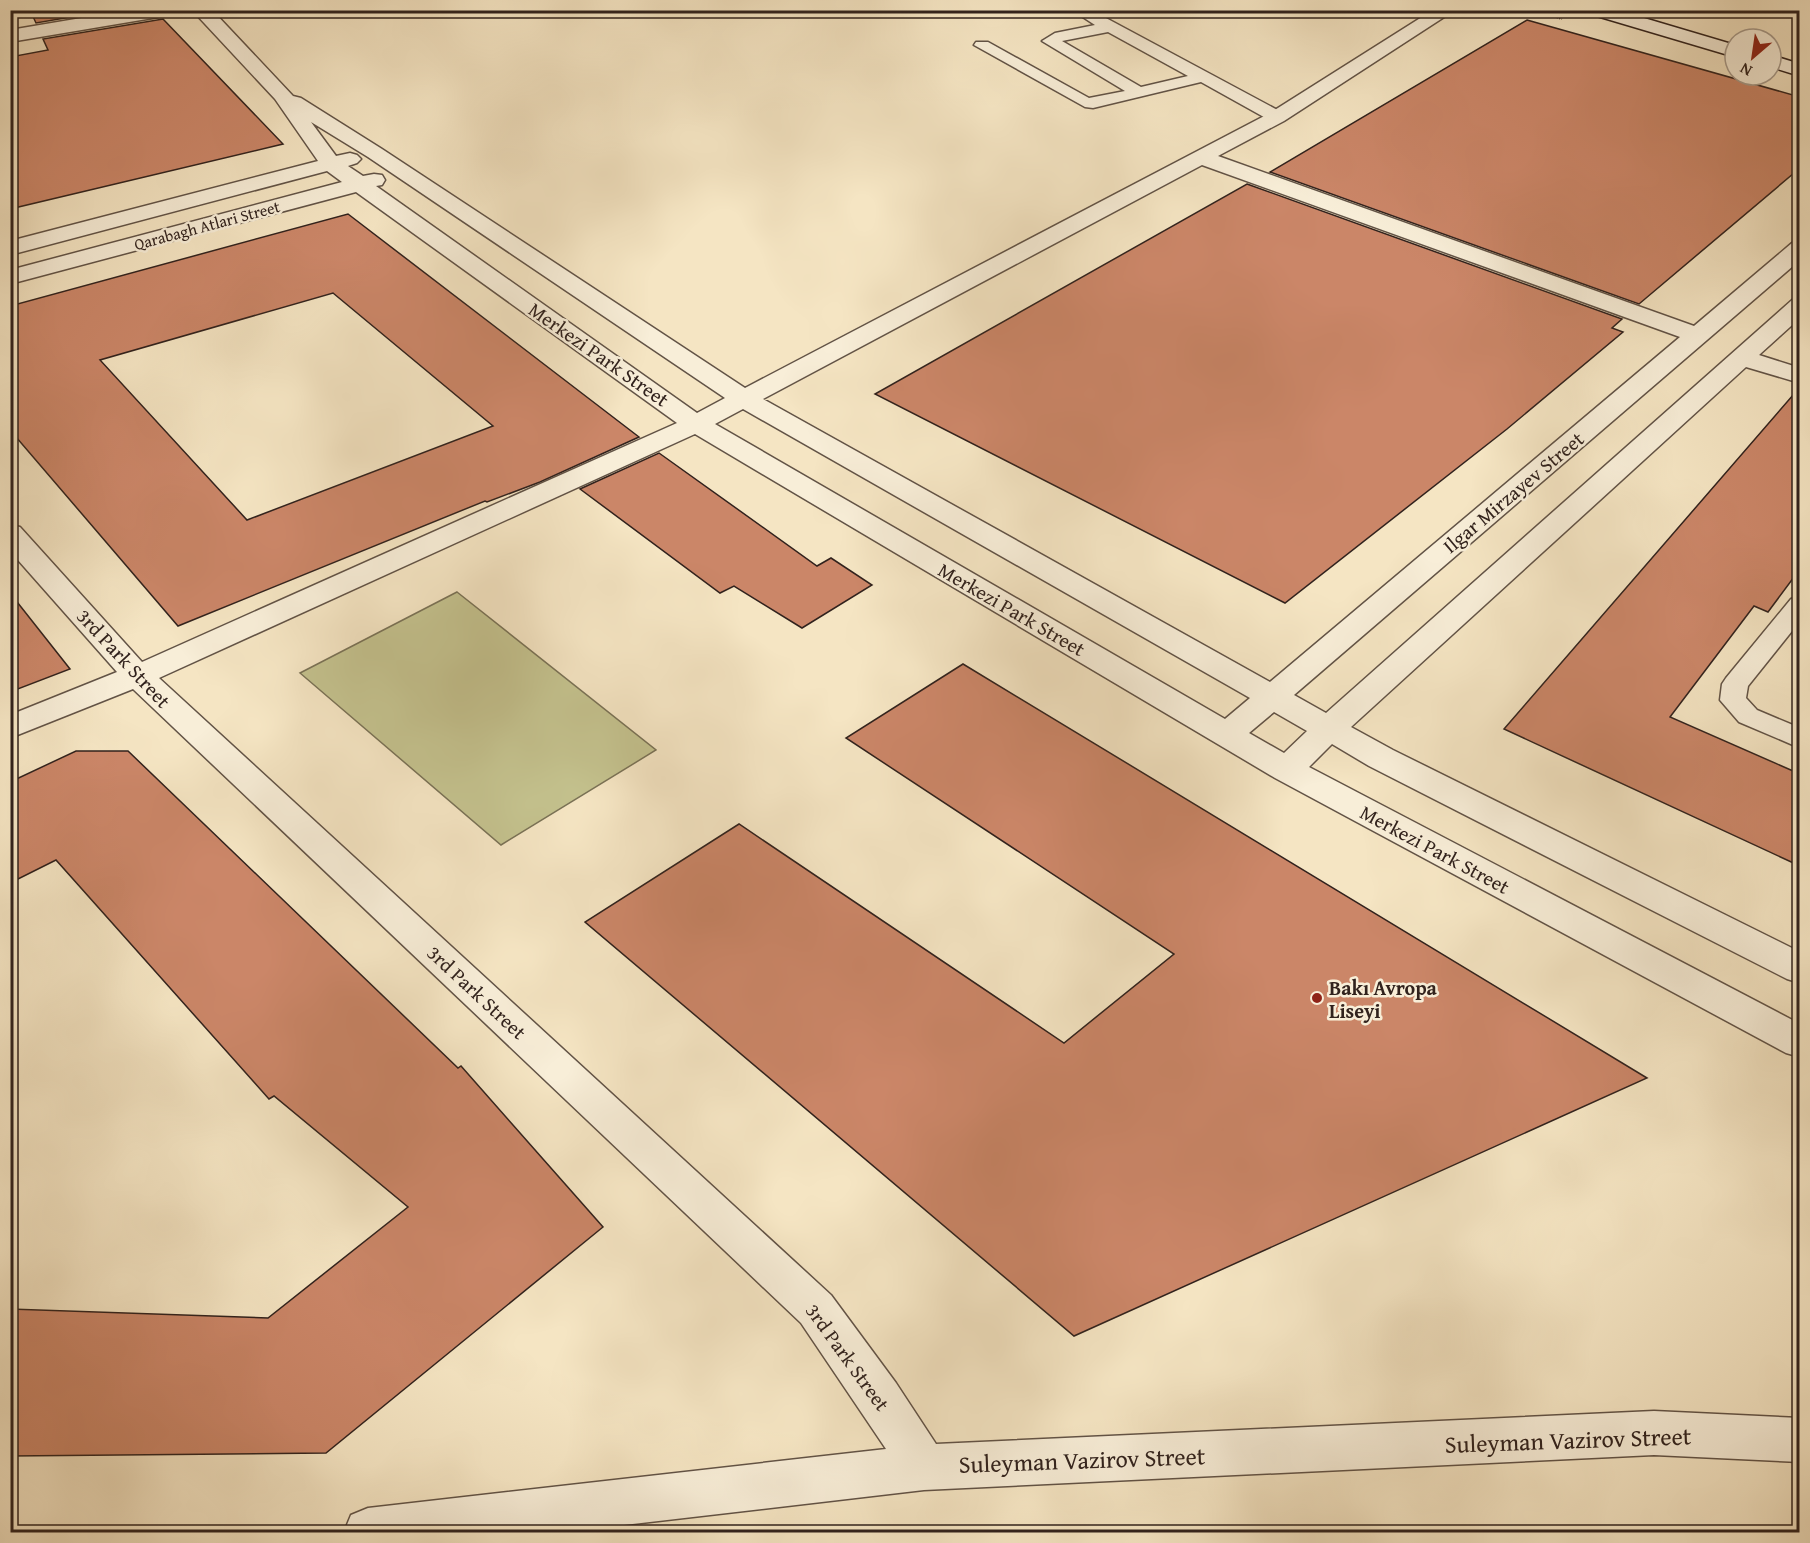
<svg xmlns="http://www.w3.org/2000/svg" width="1810" height="1543" font-family="'Gentium Book Plus',serif">
	<style>
		.green { fill: #c4c28e; stroke: #7a7256; stroke-width: 1.5 }
		.building { fill: #cb8668; stroke: #31221d; stroke-width: 1.5; fill-rule: evenodd }
		.lines { fill: none; stroke-linecap: round; stroke-linejoin: round }
		.lane-casing { stroke: #625346; stroke-width: 3 }
		.street-casing { stroke: #625346; stroke-width: 3 }
		.secondary-casing { stroke: #31221d; stroke-width: 3 }
		.path { stroke: #31221d; stroke-width: 2; stroke-dasharray: 1 1.5; stroke-linecap: butt }
		.lane { fill: #f8eed8; fill-rule: evenodd }
		.street { fill: #f8eed8; fill-rule: evenodd }
		.secondary { fill: #f8eed8; fill-rule: evenodd }
		.poi-dot { fill: #8f2418; stroke: #f8eed8; stroke-width: 2 }
		.labels { text-anchor: middle; dominant-baseline: central; stroke-width: 5; stroke-linejoin: round; paint-order: stroke }
		.far-street-label { font-size: 16px; fill: #31221d; stroke: #f8eed8 }
		.street-label { font-size: 20px; fill: #31221d; stroke: #f8eed8 }
		.poi-label { font-size: 20px; font-weight: bold; fill: #31221d; stroke: #f8eed8; text-anchor: start }
		.near-street-label { font-size: 24px; fill: #31221d; stroke: #f8eed8 }
	</style>
	<rect width="100%" height="100%" fill="#f5e5c3"/>
	<filter id="stains"><feTurbulence type="fractalNoise" baseFrequency=".00333" numOctaves="4"/><feColorMatrix values="0 0 0 0 .2 0 0 0 0 .09 0 0 0 0 .02 0 0 0 .5 -.17"/></filter>
	<radialGradient id="worn" r=".72"><stop offset=".6" stop-color="#630" stop-opacity="0"/><stop offset="1" stop-color="#630" stop-opacity=".3"/></radialGradient>
	<!-- green -->
	<path class="green" d="M457,592L656,750L501,845L300,673Z"/>
	<!-- building -->
	<path class="building" d="M30,10H112L36,23Z
		M163,19L283,144L10,209V57L48,50L43,39Z
		M1527,20L1800,97V168L1639,304L1270,172Z
		M1247,184L1622,319L1612,328L1623,332L1507,429L1285,603L875,394Z
		M348,214L639,437L540,482L487,502L485,501L178,626L10,430V306ZM333,293L493,426L247,520L100,360Z
		M1800,387V569L1768,612L1754,606L1670,717L1800,774V866L1504,729Z
		M659,453L817,566L831,558L872,585L802,628L734,586L720,593L580,489Z
		M10,593L70,669L10,692Z
		M963,664L1647,1078L1074,1336L585,922L739,824L1064,1043L1174,954L846,738Z
		M76,751H128L458,1068L461,1066L603,1227L326,1453L10,1456V1309L268,1318L408,1207L274,1096L269,1099L56,860L10,883V782Z"/>
	<g class="lines">
		<defs>
			<path id="lane" d="M1072,10H1091L1283,113L1285,117L1277,122L1271,121L1201,82L1093,108L1085,107L974,45L976,42H988L1089,98L1125,91L1042,41L1055,33L1095,25ZM1108,32L1188,76L1141,87L1062,41Z
				M1800,596V621L1748,686L1746,698L1757,710L1800,728V748L1739,722L1720,700L1722,684L1726,678L1791,599Z"/>
			<path id="street" d="M129,10H174L165,16L10,42V30Z
				M192,10H212L293,96L301,98L382,149L745,388L1270,113L1433,10H1455L1284,121L1218,156L1694,326L1792,243L1800,241V260L1294,695L1326,713L1792,300L1800,298V318L1759,355L1800,368V383L1746,367L1351,727L1393,750L1800,952V983L1787,979L1369,766L1332,744L1309,767L1800,1024V1057L1786,1053L1275,778L695,434L159,678L831,1295L896,1383L936,1444L1654,1411L1800,1418V1462L1654,1455L924,1490L564,1532H344L351,1515L368,1508L886,1449L801,1323L133,689L10,738V715L117,672L10,551V525L20,527L142,662L677,423L356,192L10,284V270L342,182L327,171L10,255V241L318,161L275,99ZM311,122L368,157L725,398L697,413L376,186L382,185L385,180L382,175L374,174L363,176L348,166L357,163L361,159L357,155L350,153L336,156ZM1202,165L1680,337L1270,682L763,399ZM743,409L1250,698L1225,719L715,424ZM1274,712L1307,731L1284,753L1249,733Z"/>
			<path id="secondary" d="M1587,10H1617L1735,45V57L1590,14Z
				M1771,55L1800,64V76L1771,67Z"/>
		</defs>
		<!-- lane casing -->
		<use href="#lane" class="lane-casing"/>
		<!-- street casing -->
		<use href="#street" class="street-casing"/>
		<!-- secondary casing -->
		<use href="#secondary" class="secondary-casing"/>
		<!-- path -->
		<path class="path" d="M1533,10L1562,19"/>
		<!-- lane -->
		<use href="#lane" class="lane"/>
		<!-- street -->
		<use href="#street" class="street"/>
		<!-- secondary -->
		<use href="#secondary" class="secondary"/>
	</g>
	<!-- markers -->
	<circle class="poi-dot" cx="1317" cy="998" r="6"/>
	<g class="labels">
		<!-- far-street labels -->
		<g class="far-street-label">
			<text transform="translate(207 225) rotate(-15)">Qarabagh Atlari Street</text>
		</g>
		<!-- street labels -->
		<g class="street-label">
			<text transform="translate(599 354) rotate(35)">Merkezi Park Street</text>
			<text transform="translate(1513 492) rotate(-40)">Ilgar Mirzayev Street</text>
			<text transform="translate(1012 609) rotate(30)">Merkezi Park Street</text>
			<text transform="translate(124 658) rotate(47)">3rd Park Street</text>
			<text transform="translate(1435 849) rotate(28)">Merkezi Park Street</text>
			<text transform="translate(477 992) rotate(43)">3rd Park Street</text>
			<text transform="translate(848 1357) rotate(54)">3rd Park Street</text>
		</g>
		<!-- poi labels -->
		<g class="poi-label">
			<text x="1329" y="987">Bakı Avropa<tspan x="1329" dy="23">Liseyi</tspan></text>
		</g>
		<!-- near-street labels -->
		<g class="near-street-label">
			<text transform="translate(1568 1440) rotate(-2)">Suleyman Vazirov Street</text>
			<text transform="translate(1082 1460) rotate(-2)">Suleyman Vazirov Street</text>
		</g>
	</g>
	<!-- margin -->
	<rect width="1810" height="1543" fill="none" stroke="#f5e5c3" stroke-width="36"/>
	<rect x="12" y="12" width="1786" height="1519" fill="none" stroke="#31221d" stroke-width="3"/>
	<rect x="18" y="18" width="1774" height="1507" fill="none" stroke="#31221d" stroke-width="1.5"/>
	<!-- north arrow -->
	<g transform="translate(1753 57) rotate(209)"><circle r="28" fill="#f8eed8" stroke="#a89c8d" stroke-width="1.5"/>
	<path d="M0-4.5L10 22L0 15L-10 22Z" fill="#8f2418"/>
	<text y="-9" font-size="16" font-weight="bold" text-anchor="middle" fill="#31221d">N</text>
	</g>
	<rect width="100%" height="100%" filter="url(#stains)"/>
	<rect width="100%" height="100%" fill="url(#worn)"/>
</svg>
